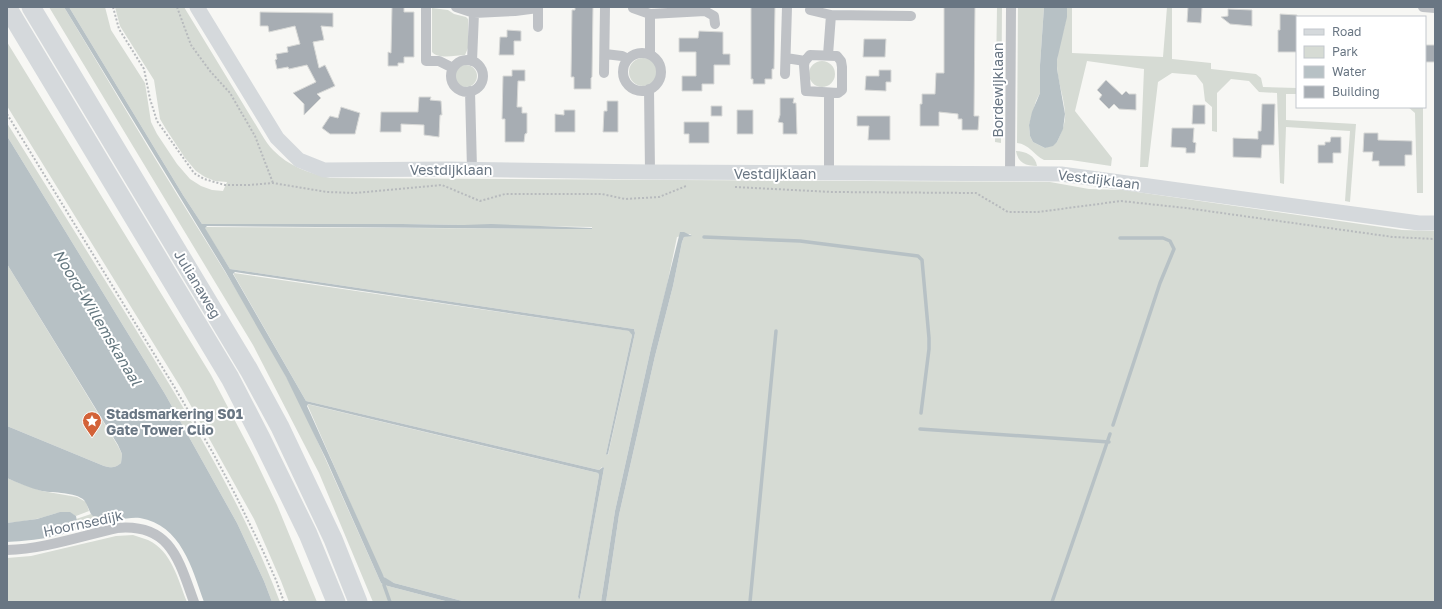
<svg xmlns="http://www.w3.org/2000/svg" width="1442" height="609" font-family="'Golos Text',sans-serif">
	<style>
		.green { fill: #d6dbd4 }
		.water { fill: #b7c1c5 }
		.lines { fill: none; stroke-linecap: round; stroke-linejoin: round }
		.stream { stroke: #b7c1c5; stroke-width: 3.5 }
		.building { fill: #a7adb3; stroke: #d8d9d7 }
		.path { stroke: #b7babd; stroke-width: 2; stroke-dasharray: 2 2; stroke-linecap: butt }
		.street { stroke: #bfc2c6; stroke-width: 10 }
		.secondary { stroke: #d5d9dc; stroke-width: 15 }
		.highway { stroke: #d5d9dc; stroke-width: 19 }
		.labels { text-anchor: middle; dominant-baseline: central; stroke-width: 4; stroke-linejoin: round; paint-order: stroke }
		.street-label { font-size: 14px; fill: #697683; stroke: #fff }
		.poi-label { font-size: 14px; font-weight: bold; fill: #697683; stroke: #fff; text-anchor: start }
		.water-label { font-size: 15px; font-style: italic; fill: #64777f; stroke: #fff }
	</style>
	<rect width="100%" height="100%" fill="#f7f7f4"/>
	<!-- green -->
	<path class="green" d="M49,7H64C102,70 139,133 178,196C223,269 271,342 308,420L381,583L384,585L449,602H373L319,473L253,345Z
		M69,7H105L111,30L145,83L151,122L157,134L177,164L190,179L201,186L212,190L223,191L227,182L215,181L205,177L196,171L185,158L166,129L160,119L154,80L120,26L115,7H184L262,135C265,140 269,146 273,150C288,166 309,173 330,178L1050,182L1089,189L1123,190L1402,230L1435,231V602H606L619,515L655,356L673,286L682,242L684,237L691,235L690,234L677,237L667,285L651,348L615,511L601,602H466L394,583L386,579L381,573L307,404L598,473L599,475L578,598H580L604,468L602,467L599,470L306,401L234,275V273L630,331L632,335L606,454L608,455L635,333L634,329L230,269L205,229V227L592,229V227L402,224H202L183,195Z
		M997,7H1002L1001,143L995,142Z
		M1018,7H1044L1040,65V93L1036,101L1029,125L1030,136L1033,142L1045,148L1057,142C1061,133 1066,123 1065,113C1064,95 1056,78 1057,61C1058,43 1067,26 1067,7H1072V53C1103,54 1132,56 1163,57L1167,7H1172V59L1211,63V69L1256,74L1261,78L1263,87L1297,88V94H1286V120L1356,124L1350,202L1345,201L1350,131L1286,127L1284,184L1280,183L1277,93L1259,92L1249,81L1231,79L1217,93V132L1212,131V107L1205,101L1203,84L1196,75L1172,73L1158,82L1148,167H1140L1144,69L1087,61L1075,111L1112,158L1111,166L1071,160H1044C1034,155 1029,144 1017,143Z
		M432,8L448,10L454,14L466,17L468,19V48L465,55C456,55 439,60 432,52Z
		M7,42L211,375L254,457L277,505L317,602H289L281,581L254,519L181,388L7,106Z
		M629 72a14 14 0 1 1 28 0a14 14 0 1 1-28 0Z
		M809 74a13 13 0 1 1 26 0a13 13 0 1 1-26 0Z
		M455 76a11 11 0 1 1 22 0a11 11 0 1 1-22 0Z
		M1408,107H1423V193H1417L1415,113Z
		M7,123C49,190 91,258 133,325C188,414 243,504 280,602H272L264,581L237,523L165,394L7,136Z
		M1016,151C1025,151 1036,156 1037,166C1026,166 1018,163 1016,151Z
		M7,264L118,446L122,454L121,463C115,468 112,468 104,466L7,426Z
		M7,478L19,483L42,491L77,497L86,502L89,511L76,516C62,507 50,517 36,519C26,521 17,522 7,523Z
		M91,514L103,518L73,531L78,527L76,519Z
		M133,535C138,537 143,538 148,540C172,551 178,580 187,602H7V558L31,556L116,536Z"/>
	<!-- water -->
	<path class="water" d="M64,7H69L183,195L202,224H402L464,225L491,224L592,228V229H564L207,226L205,228L230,269L634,329L635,333L608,454L607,455L606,454L632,335L629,331L235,272L233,274L306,401L599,470L603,467L604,468L580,598L579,599L578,597L599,475L598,473L308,404L307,406L384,577L394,583L466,602H449L384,585L381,583L326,459L286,377L225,271Z
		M1044,7H1067V17L1057,60V69L1065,114L1063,129L1057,142L1053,146L1045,148L1033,142L1030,136L1029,125L1032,112L1040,93V65Z
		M7,136L165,394L237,523L264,581L272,602H204C192,568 181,525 140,518C133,517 125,519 118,519C110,520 101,517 93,516L91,514C89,510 87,504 84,500C75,492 54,493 42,491C30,488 18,483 7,478V426L104,466C112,468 115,468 121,463L122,454L118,445L7,264Z
		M680,232H684L692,236L684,237L682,242L673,286L655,356L619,515L606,602H601L615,511L651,348Z
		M60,512H70L76,516L78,527C65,538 25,541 7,542V523L37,519Z"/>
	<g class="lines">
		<!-- stream -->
		<path class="stream" d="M704,237L800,241L918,256L922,260L929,338V349L921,413
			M1113,425L1160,283L1174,249L1170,241L1163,238H1120
			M920,429L1109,442
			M384,585L390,602
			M750,602L776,331
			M1052,602L1110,434"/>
	</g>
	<!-- building -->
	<path class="building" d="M392,7H404V12H414V57H404V63H398V66H388V52L391,53Z
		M575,7H593L592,77L591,78V89H574V77H571L572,10H575Z
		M751,7H775L774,69H772V79H765V84H753V79H751Z
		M944,7H975L974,116H979L978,130H962V119H958V114L939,112V126H920V104H922V94H935L936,73H944Z
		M1188,7H1202L1201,23L1187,22Z
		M1228,9L1252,10V26L1230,24L1221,17L1228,16Z
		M260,12L333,13V27L321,26L324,40L313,42L319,68L325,65L335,86L317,94L321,98L304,115V104L293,93L316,82L307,65L289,69L288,67L277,69L275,60L277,59L276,54L288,52L287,47L300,44L295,26L269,32L268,26H260Z
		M1280,14L1297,15V52H1278V30H1280Z
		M507,30L521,31V41H514V55H499L500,37H507Z
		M699,31L723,32V54H730V65H714V84H702V91H682V76H696V52H679V38H698Z
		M864,39H886L885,57H863Z
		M1425,45H1435V62H1425Z
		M512,70H525V81H518L517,107H522V113H527V133L525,134L524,142H505V119H502L503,76H512Z
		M879,70H891V82H886V91L865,90L866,76H879Z
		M1106,80L1122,95L1126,91L1129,94H1136V110L1119,109L1114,104L1109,109L1099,99L1102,95L1097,90Z
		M419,97H431L430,100L441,101L442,115H440L439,137L424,135V125L401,124V132H380L381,112H418Z
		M780,98H794L793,103H796L797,134H783V123L778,122L780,115Z
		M607,101H618V132H603L604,111H607Z
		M1262,104H1275L1274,145H1262L1261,158L1233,157V138L1258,139V131H1261Z
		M1193,105H1205V124H1192Z
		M711,106H722V116H711Z
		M341,107L360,113L355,134H330L322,128L330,116L338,118Z
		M564,110H575V132H555V114L564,115Z
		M737,110H753V134H737Z
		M857,116H890V140H868L869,126H857Z
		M684,122H709V143H689V134H684Z
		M1172,128H1194L1193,142L1196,143L1195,153H1186V148L1171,147Z
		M1364,133H1378V140L1412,141V155H1405V166H1379V161H1372L1373,152H1363Z
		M1331,137H1341V153H1333V163H1318V145H1325V142H1330Z"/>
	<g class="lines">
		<!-- path -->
		<path class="path" d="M113,7L119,29L144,69L150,99L157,121L194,173L204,179L225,185H249L273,183L327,192L355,193L442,185L480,201L505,194H602L625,199L659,197L686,186
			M177,7L191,45L210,71L230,93L255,136L273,183
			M7,114L175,388L213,453L235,494L263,551L276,580L284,602
			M735,187L832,192L976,193L1008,212H1038L1121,201L1186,208L1393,237L1435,239"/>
		<!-- street -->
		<path class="street" d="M426,7V61H439L453,68
			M456,7L474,13L515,11L538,8V27
			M1423,7L1435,8
			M633,8L650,14L705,11L714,16L715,24
			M810,10L831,15L911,16
			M623 72a19 19 0 1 1 38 0a19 19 0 1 1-38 0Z
			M605,54L622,56L628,59
			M650,54V14
			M810,55L837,56L841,61L842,67V90L838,93L806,91L804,65L805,61Z
			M828,55L831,15
			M786,58L805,61
			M451 76a16 16 0 1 1 32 0a16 16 0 1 1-32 0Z
			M472,61L474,13
			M604,73L605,7
			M785,74L787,7
			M649,89L650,172
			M470,91L472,169
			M829,173V93
			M1010,173L1011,7
			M7,550C44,549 81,536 117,528C171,523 179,561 194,602"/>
		<!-- secondary -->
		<path class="secondary" d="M197,7L277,138L299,160L324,170L448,169L650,172L1061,174L1419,223H1435"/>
		<!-- highway -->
		<path class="highway" d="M7,7L230,378L261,438L308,534L336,602
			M31,7L249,370L280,427L333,539L358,602"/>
	</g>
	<!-- icons -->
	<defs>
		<symbol id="sight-pin" viewBox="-11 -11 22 30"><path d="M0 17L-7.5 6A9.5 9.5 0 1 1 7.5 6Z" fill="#d36238" stroke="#fff"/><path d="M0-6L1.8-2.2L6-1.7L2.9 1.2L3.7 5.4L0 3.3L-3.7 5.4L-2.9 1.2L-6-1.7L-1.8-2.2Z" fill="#fff"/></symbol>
	</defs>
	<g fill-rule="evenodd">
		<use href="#sight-pin" x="81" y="410" width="22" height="30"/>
	</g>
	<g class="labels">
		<!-- street labels -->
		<g class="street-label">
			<text transform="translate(997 90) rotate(-90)">Bordewijklaan</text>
			<text x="451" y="169">Vestdijklaan</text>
			<text x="775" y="173">Vestdijklaan</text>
			<text transform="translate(1099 179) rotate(7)">Vestdijklaan</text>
			<text transform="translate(198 284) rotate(59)">Julianaweg</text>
			<text transform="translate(83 523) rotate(-12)">Hoornsedijk</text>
		</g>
		<!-- poi labels -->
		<g class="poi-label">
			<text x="106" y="413">Stadsmarkering S01<tspan x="106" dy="16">Gate Tower Clio</tspan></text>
		</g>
		<!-- water labels -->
		<g class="water-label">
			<text transform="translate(98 317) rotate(59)">Noord-Willemskanaal</text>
		</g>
	</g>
	<!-- border -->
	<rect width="1442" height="609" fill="none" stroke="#697683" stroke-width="16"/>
	<!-- legend -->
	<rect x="1296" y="16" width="130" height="92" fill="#ffffff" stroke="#c3c8cd"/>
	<rect x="1304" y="29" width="20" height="6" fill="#d5d9dc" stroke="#c3c8cd"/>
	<text x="1332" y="36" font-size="12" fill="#697683">Road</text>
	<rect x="1304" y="46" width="20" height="12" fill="#d6dbd4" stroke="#c3c8cd"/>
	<text x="1332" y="56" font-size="12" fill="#697683">Park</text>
	<rect x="1304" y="66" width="20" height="12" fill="#b7c1c5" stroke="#c3c8cd"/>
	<text x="1332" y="76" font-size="12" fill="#697683">Water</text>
	<rect x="1304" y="86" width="20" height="12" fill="#a7adb3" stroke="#c3c8cd"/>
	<text x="1332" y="96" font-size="12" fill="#697683">Building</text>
</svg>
